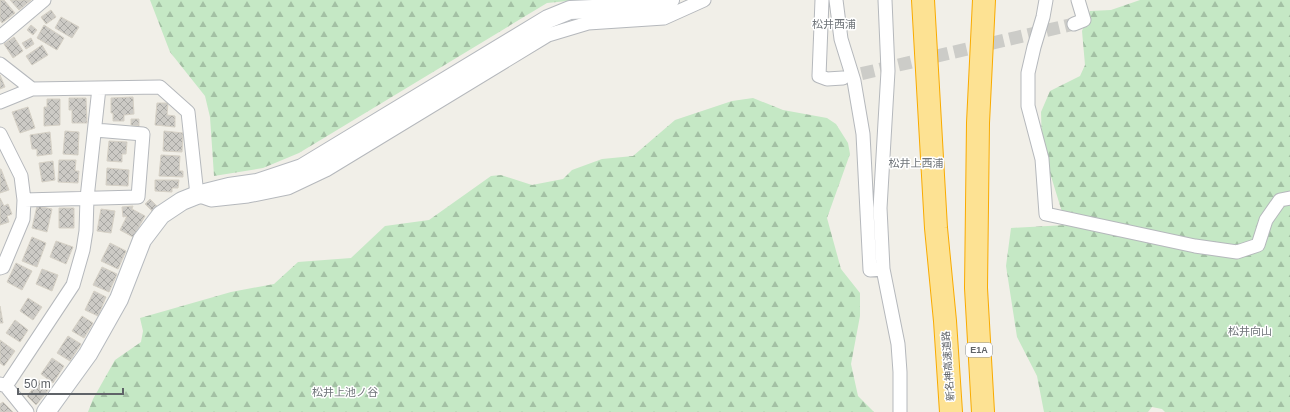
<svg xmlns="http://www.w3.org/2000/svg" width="1290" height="412" font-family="Helvetica,'Noto Sans JP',sans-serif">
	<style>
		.forest { fill: url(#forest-firs) }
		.building { fill: url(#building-cross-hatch); stroke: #d6d1c6 }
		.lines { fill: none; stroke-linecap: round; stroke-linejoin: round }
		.street-tunnel { stroke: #ccccc8; stroke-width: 13; stroke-dasharray: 13 6; stroke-linecap: butt }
		.street-casing { stroke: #b5b8bc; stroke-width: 15 }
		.secondary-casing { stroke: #b6babf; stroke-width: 20 }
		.highway-casing { stroke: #f9ab00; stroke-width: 24 }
		.street { stroke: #fff; stroke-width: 13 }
		.secondary { stroke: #fff; stroke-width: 18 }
		.highway { stroke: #fde293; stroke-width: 22 }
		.labels { text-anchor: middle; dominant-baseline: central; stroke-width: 3; stroke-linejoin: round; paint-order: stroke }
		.shield { fill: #fff; stroke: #8f9295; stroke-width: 1 }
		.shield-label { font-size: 9px; font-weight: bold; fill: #5f6368 }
		.street-label { font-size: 10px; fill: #5f6368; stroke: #fff }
		.neighbourhood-label { font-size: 11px; fill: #70757a; stroke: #fff }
	</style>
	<defs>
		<pattern id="forest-firs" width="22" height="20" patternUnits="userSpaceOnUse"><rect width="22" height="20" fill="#c5e8c5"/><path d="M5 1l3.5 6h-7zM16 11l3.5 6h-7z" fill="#a3c0a4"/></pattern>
		<pattern id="building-cross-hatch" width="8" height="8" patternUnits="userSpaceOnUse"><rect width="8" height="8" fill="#cccac5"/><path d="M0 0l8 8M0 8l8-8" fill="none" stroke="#a9a8a4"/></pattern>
	</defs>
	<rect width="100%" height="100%" fill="#f1efe8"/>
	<!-- forest -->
	<path class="forest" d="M150,0H578L547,3L299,153L263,168L214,176L210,117L205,96L170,52Z
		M1140,0H1290V412H1165L1162,409L1152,407L1148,412H1044L1037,376L1017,337L1006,266L1011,228L1066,225L1042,147L1041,112L1050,91L1080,76L1085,65L1082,31L1090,11L1111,10Z
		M753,98L783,110L827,118L836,124L848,143L850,154L827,218L841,269L860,293V316L851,364L858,396L874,412H88L93,399L115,360L141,342L143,331L140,318L231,292L274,284L298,262L351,258L385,226L429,220L491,176L501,175L532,185L563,179L572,170L602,159L633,156L675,120L732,101Z"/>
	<!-- building -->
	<path class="building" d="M0,0H4L15,13L2,23L0,20Z
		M10,0H31L19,10Z
		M51,10L56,17L46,24L41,17Z
		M61,17L79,27L72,38L55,28Z
		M31,25L37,30L33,35L27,30Z
		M44,25L64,38L57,50L37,38Z
		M14,37L23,51L13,58L4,44Z
		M31,38L34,44L26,49L22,43Z
		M42,45L48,55L32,65L26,56Z
		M0,75L5,87L0,89Z
		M133,97L134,114L124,115V121H113V113H111V98Z
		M69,98H86L87,123H72V110H69Z
		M47,99H60V125L44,126V107H47Z
		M157,103H168L167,115L175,116V127L155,125Z
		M28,107L35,128L20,133L12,112Z
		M131,119H139V126L131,125Z
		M65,131L79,132L78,155L63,154Z
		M164,131L183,133L182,152L163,151Z
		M50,132L52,154L37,156V149H32L30,135Z
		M109,141L127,142L126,154H122V162L107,161Z
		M161,155L180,156L179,171H183V177L159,176Z
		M59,160H76L75,171H79L78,183L58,182Z
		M53,161L55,180L42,182L39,163Z
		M107,168L129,170L128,186L106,185Z
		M0,169H1L9,190L0,193Z
		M155,180H179L178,188H172V192L155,191Z
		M0,198L4,206L8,204L12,214L7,216L9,222L0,225Z
		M150,199L157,206L152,211L145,204Z
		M37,206L52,209L47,232L32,228Z
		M133,206L132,209L145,216L133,237L120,230L127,216L123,217L122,207Z
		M59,208H74V228H59Z
		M101,209L115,211L111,233L97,231Z
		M32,237L46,243L37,267L22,261Z
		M56,241L73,247L66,264L50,257Z
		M110,243L126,251L118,269L101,261Z
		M16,263L32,271L22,290L7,282Z
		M102,267L117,274L109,292L93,285Z
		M42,269L58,275L52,291L36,284Z
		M94,291L106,297L98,316L85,310Z
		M28,298L42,307L33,320L20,311Z
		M0,306L3,323H0Z
		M82,316L93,323L84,338L72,331Z
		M15,320L28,330L20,342L6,333Z
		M68,336L81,344L70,361L57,353Z
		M0,340L15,351L4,366L0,363Z
		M52,358L64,366L53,383L41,374Z
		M40,380L50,388L36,405L27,396Z
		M3,402L13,412H0V404Z"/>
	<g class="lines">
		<!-- street-tunnel -->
		<path class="street-tunnel" d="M843,78L1074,24"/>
		<defs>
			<path id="street" d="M822,0L819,76L827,79L843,78
				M836,0L841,39L854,81L863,134L870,270L883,269
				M885,0L888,71L880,208L883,269L898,344L900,372V412
				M1046,0L1043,17L1034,47L1028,73V106L1042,159L1046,214L1195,246L1237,252L1258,245L1266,220L1280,200L1290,198
				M1074,24L1084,20L1078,0
				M0,37L44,0
				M0,64L32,89
				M0,102L32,89L160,87L188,112L197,195L211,200L248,196L288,188L326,170L548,35L588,23L664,18L704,0
				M0,134L21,176L24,200L23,219L3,267L0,268
				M24,200L138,197L143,134L95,130
				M0,384L6,386L73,285L83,250L86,231L87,198L99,88
				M6,386L27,412"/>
			<path id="secondary" d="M46,412L88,354L119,299L142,240L161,215L182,201L197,195L229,187L257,183L302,168L548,19L570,10L615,8L662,4L670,0"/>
			<path id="highway" d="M923,0L936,228L945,321L951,412
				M983,412L976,288L978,123L984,0"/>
		</defs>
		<!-- street casing -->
		<use href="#street" class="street-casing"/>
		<!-- secondary casing -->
		<use href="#secondary" class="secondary-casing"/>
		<!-- highway casing -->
		<use href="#highway" class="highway-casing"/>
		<!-- street -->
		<use href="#street" class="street"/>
		<!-- secondary -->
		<use href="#secondary" class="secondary"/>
		<!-- highway -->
		<use href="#highway" class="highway"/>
	</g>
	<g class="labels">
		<!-- shield labels -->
		<rect class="shield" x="966" y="343" width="26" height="14" rx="3"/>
		<g class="shield-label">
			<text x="979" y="350">E1A</text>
		</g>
		<!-- street labels -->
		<g class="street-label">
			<text transform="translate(948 366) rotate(-94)">新名神高速道路</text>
		</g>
		<!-- neighbourhood labels -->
		<g class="neighbourhood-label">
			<text x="834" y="24">松井西浦</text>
			<text x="916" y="163">松井上西浦</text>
			<text x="1250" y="331">松井向山</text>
			<text x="345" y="392">松井上池ノ谷</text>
		</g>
	</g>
	<!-- scale -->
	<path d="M18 388v6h105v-6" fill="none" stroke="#5f6368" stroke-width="2"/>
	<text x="24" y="388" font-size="12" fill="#5f6368" stroke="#ffffff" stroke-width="3" paint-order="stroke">50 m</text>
</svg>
